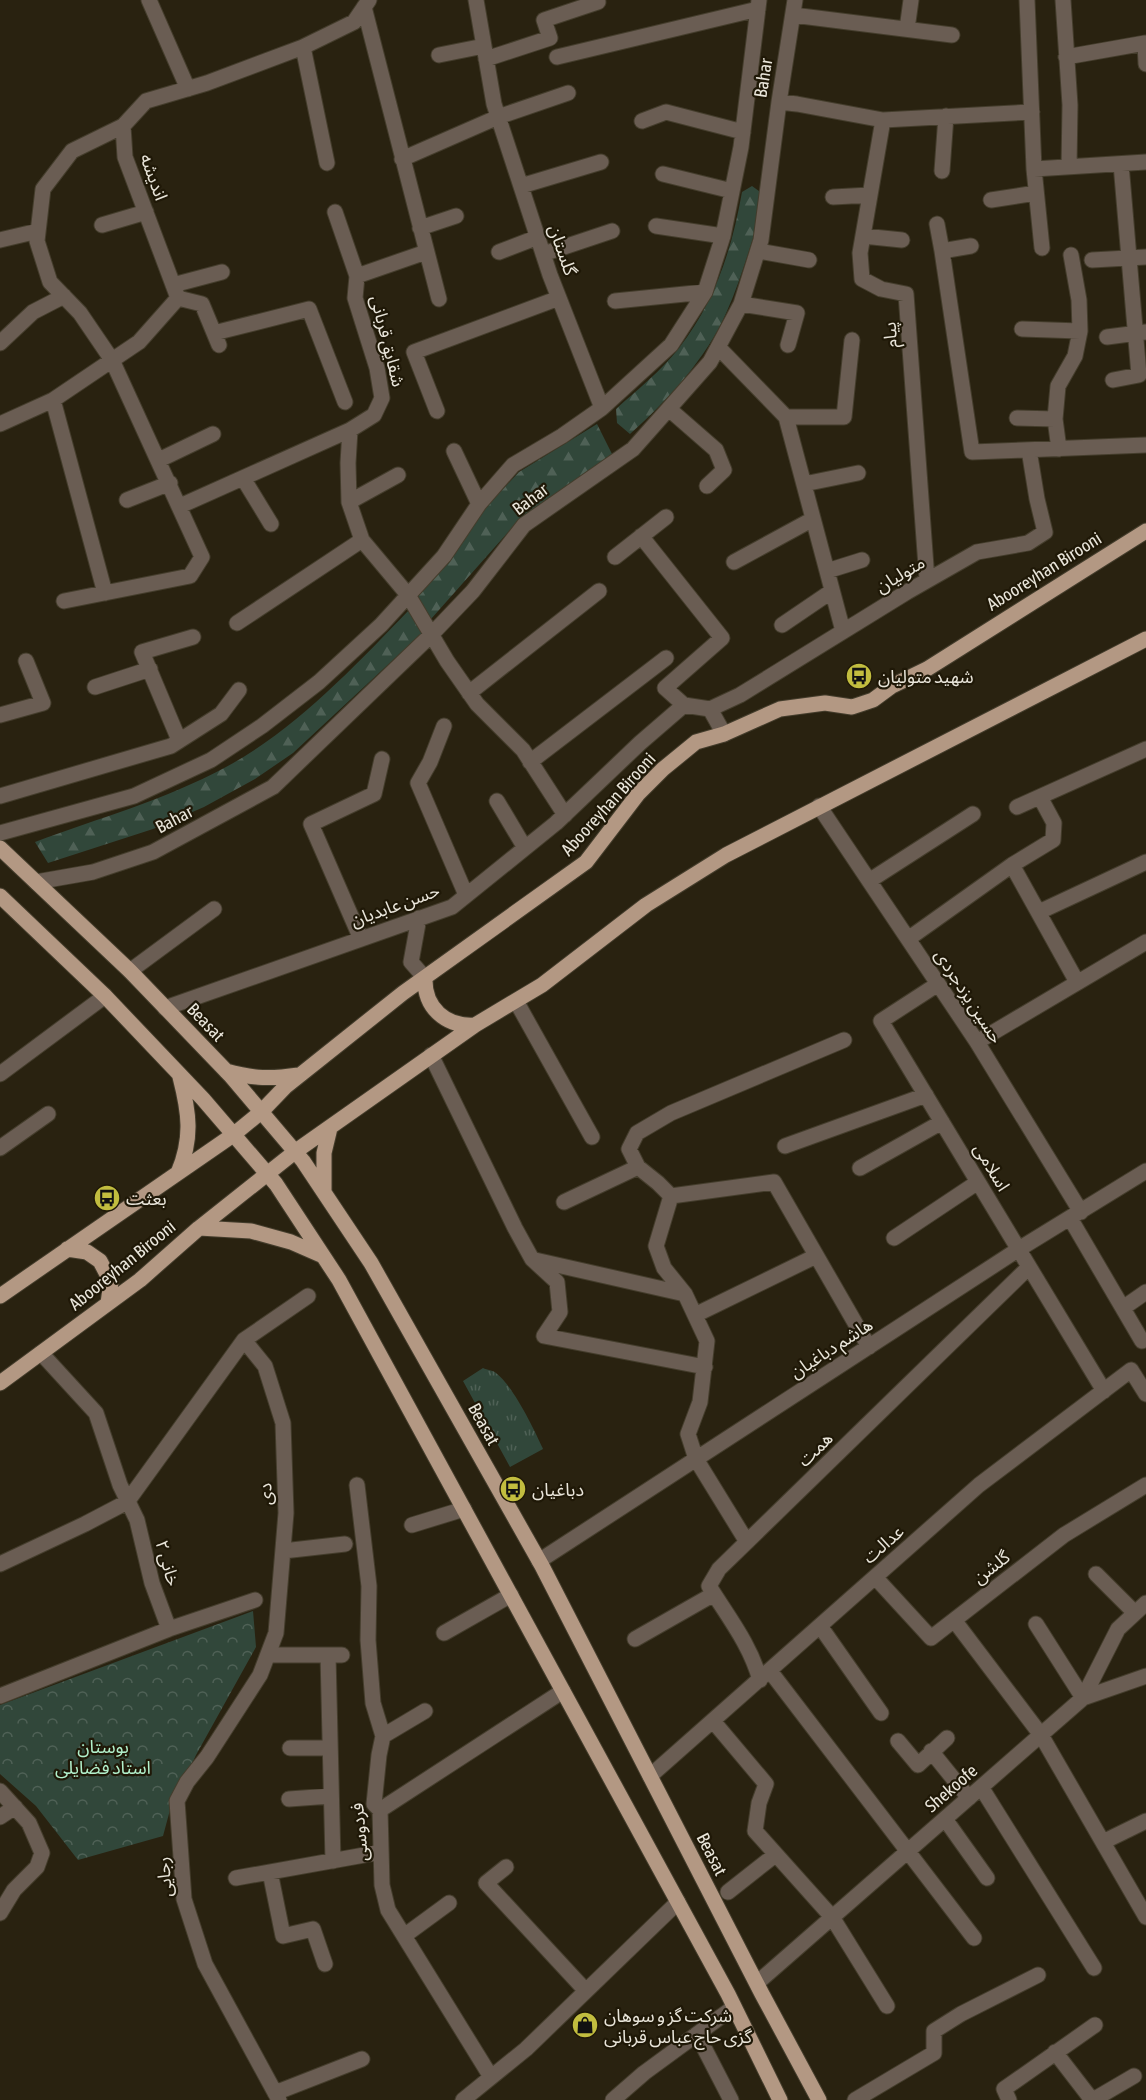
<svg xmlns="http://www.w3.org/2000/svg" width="1146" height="2100" font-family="'Asap Condensed','Noto Sans Arabic',sans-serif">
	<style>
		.grass { fill: url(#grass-tufts) }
		.forest { fill: url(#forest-firs) }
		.park { fill: url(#park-crowns) }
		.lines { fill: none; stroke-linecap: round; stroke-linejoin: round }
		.minor-casing { stroke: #443d2c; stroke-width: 17 }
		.major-casing { stroke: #443d2c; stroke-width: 17 }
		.minor { stroke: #6a5d53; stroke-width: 15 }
		.major { stroke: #b39883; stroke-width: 15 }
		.labels { text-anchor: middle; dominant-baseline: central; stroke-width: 4.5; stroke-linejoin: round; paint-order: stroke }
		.street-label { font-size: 18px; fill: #e9e5da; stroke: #1f1807 }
		.poi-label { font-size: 18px; fill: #e9e5da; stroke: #1f1807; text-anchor: start }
		.park-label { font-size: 18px; fill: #b2f1cc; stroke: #1f1807 }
	</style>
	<defs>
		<pattern id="grass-tufts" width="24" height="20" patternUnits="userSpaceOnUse" patternTransform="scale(1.5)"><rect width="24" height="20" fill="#31473a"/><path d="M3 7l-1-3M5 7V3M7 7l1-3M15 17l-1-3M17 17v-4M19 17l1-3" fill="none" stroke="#4f6156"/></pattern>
		<pattern id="forest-firs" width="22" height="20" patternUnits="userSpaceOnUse" patternTransform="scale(1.5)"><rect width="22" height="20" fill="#31473a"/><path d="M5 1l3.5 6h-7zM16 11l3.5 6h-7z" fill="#4f6156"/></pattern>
		<pattern id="park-crowns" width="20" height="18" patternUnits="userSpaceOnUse" patternTransform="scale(1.5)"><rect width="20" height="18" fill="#31473a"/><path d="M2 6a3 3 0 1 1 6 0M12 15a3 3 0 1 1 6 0" fill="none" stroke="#4f6156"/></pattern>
	</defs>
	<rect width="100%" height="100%" fill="#292210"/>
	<!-- grass -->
	<path class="grass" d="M483,1368C487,1370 493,1370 496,1373C513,1386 534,1429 543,1449L510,1467L463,1381Z"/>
	<!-- forest -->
	<path class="forest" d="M752,186L767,197C753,235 743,275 727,311C707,358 667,401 630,434L617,423L616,409C637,390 661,371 679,348C715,302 732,249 742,192Z
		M597,424L612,454L517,522L431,619L416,596L485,508L519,472Z
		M409,610L422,633L293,753L255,779L204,807L153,829L48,863L35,842C99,818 165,800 226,767C294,731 356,665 409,610Z"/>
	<!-- park -->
	<path class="park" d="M253,1611L256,1647L196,1755L170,1810L163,1836L78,1860L36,1806L0,1774V1705Z"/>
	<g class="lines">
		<defs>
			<path id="minor" d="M149,0L188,89
				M476,0L494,104L550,275L602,408
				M1027,0L1034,169L1042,248
				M1063,0L1070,105L1069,167
				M364,7L439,299
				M793,15L952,35
				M907,29L911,0
				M303,47L327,163
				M439,55L484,46
				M557,57L758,9
				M1066,57L1145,43L1146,64
				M486,59L550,38L544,20L598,2
				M779,102L797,104L883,120L1032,112
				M883,120L860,253L862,279L881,289L906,294L927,580
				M642,121L666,112L743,132
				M402,159L498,117L568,93
				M1034,169L1146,162
				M942,171L946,116
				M663,174L732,191
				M521,186L601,162
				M833,197L870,195
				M991,200L1036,193
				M335,212L357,276
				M937,224L942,251L971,246
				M102,225L146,212
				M656,226L723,236
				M420,228L456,216
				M863,236L902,240
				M0,240L38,231
				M758,251L809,260
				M942,251L972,452L1146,445
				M499,252L538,237
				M543,254L612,231
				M1092,260L1146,257
				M173,285L222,272
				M178,298L202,304L219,345
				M615,301L705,292
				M741,304L797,313L788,345
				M1022,329L1080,331
				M214,333L309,309L345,402
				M1107,337L1146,332
				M0,343L33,312L64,296
				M718,347L786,417H844L852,340
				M1113,380L1139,375L1121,164
				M53,400L105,593
				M669,409L716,450L724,470L707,486
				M437,411L414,352L559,298
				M786,417L843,631
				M1017,418L1055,419
				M0,424L53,400L139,342L178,298L125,157L123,126L146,101L207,83L303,47L354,22L369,0
				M350,430L348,463L349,502L362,540L408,595L447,661L477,704L523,750L565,815
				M1059,449L1055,419L1058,386L1075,356L1080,331L1079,300L1071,255
				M454,451L479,504
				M159,460L213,434
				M243,478L271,524
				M804,484L858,473
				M127,500L170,483
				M349,502L398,475
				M180,506L350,430L374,415L382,398L377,368L355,298L357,276L426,252
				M641,536L722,638L665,688L684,705L710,709
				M615,557L666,517
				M734,562L813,519
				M827,571L862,560
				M64,601L190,576L202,557L112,360L80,313L50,282L37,241L43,189L72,151L123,126
				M237,623L362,540
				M782,625L832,591
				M95,687L150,669
				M469,693L599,591
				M710,709L740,695L907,592L977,552L1028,543L1045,532L1037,499L1029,450
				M710,709L724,734
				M0,715L43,703L26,661
				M444,726L430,762L418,783L466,895
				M179,740L142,652L193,637
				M530,762L666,658
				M0,796L171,746L221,714L239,690
				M497,801L525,848
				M819,806L977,1042L1081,1212
				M1017,807L1146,749
				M0,833L134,796L211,760L262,726L319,682L381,625L444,556L479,504L513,465L562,436L602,408L671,345L705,292L723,236L741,147L759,0
				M1012,865L1077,982
				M869,881L973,814
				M36,882L93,872L153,852L273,787L431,635L473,591L524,525L633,449L710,362L741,304L761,240L779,102L795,0
				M1039,912L1146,862
				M419,918L411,962L425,978
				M361,939L311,824L374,794L382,759
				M908,939L1012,865L1053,840L1054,823L1040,797
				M130,971L214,909
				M938,984L881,1021L1104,1391
				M516,1001L592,1137
				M165,1008L452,907L556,823L640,743L684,705
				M977,1042L1146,942
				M431,1055L515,1228L532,1259L557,1282L560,1312L544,1336L705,1367
				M0,1074L105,996
				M785,1146L926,1095
				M0,1148L48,1114
				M860,1168L942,1122
				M671,1196L774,1182L869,1347
				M564,1202L638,1167
				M1070,1218L1142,1341
				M894,1238L978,1182
				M535,1260L685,1294
				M1123,1308L1146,1292
				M695,1315L816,1256
				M244,1340L265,1366L283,1423L286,1513L276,1633L260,1675L207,1757L187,1782L177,1801L184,1899L205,1964L279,2100
				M357,1485L369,1586L368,1640L373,1703L383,1736L379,1755L374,1804L380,1810L382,1885L388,1910L491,2077
				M412,1525L464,1509
				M747,1542L696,1459L688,1434L700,1402L707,1341L685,1294L664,1268L656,1246L671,1196L658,1183L638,1167L629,1149L637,1133L671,1113L844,1040
				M283,1551L345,1544
				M539,1561L1019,1249L1146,1171
				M0,1564L85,1524L127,1502L244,1340L308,1296
				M1096,1574L1135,1613
				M875,1577L931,1638L1064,1535L1146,1485
				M954,1620L1041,1735L1146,1917
				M1036,1624L1083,1698
				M820,1626L881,1713
				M169,1629L255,1600
				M444,1633L511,1595
				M635,1639L714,1594
				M268,1655H342
				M328,1655L333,1861
				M770,1671L974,1938
				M760,1680C750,1644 728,1617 709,1586L719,1569L1029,1267
				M0,1696L169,1629L152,1583L137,1520L120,1485L96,1413L41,1353
				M1083,1698L1146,1676
				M713,1721L766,1784L759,1803L755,1831L832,1917L887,2006
				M383,1736L425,1711
				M898,1741L918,1765L947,1738
				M290,1748H330
				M931,1751L969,1798
				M650,1776L979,1485L1131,1370L1146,1394
				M981,1787L1094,1968
				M0,1791L29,1823L42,1853L37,1867L14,1890L0,1913
				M289,1799L331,1796
				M380,1810L563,1691
				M0,1817L15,1807
				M945,1819L987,1878
				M1103,1842L1146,1821
				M506,1867L486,1883L586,1991
				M270,1872L283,1936L313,1929L325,1964
				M236,1878L381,1852
				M728,1892L775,1855
				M404,1936L449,1903
				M757,1983L1083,1698L1118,1629L1146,1603
				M697,2034L731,2100
				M1055,2052L1092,2100
				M275,2093L362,2059
				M463,2100L526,2049L678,1902
				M613,2100L644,2073L734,2007
				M855,2100L934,2053V2031L961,2014L1038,1975
				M1009,2100L1004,2089L1095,2025
				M1093,2100L1134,2076"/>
			<path id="major" d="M0,848L130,971L230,1075L303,1161L371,1263L542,1566L762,1994L819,2100
				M0,896L105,996L203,1099L276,1184L339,1280L728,1994L780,2100
				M425,978C424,1008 446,1027 475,1025
				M226,1071C254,1079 271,1079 299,1075
				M178,1173C193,1138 189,1112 180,1077
				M324,1191V1153L330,1128
				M199,1228L251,1231L291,1242L323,1256
				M67,1249L87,1252L100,1261L111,1282L108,1303
				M0,1296L233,1135L261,1112L285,1087L403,993L586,862L638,794L663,769L696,742L724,734L780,709L825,703L852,707L873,700L892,686L927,669L1146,531
				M0,1383L140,1280L199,1228L296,1151L475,1025L542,985L646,905L726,855L1146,639"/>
		</defs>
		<!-- minor casing -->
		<use href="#minor" class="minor-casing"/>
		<!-- major casing -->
		<use href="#major" class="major-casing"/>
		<!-- minor -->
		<use href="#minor" class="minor"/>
		<!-- major -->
		<use href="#major" class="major"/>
	</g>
	<!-- icons -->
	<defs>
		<symbol id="bus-disc" viewBox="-11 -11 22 22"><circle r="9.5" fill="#c2bd3f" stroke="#1f1807"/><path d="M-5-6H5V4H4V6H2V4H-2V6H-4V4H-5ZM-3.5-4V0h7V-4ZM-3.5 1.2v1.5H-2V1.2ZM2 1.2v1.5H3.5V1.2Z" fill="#111"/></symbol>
		<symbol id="shop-disc" viewBox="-11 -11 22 22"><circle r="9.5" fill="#c2bd3f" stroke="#1f1807"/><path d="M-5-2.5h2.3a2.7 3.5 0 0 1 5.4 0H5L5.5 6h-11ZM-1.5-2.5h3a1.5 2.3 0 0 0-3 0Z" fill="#111"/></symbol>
	</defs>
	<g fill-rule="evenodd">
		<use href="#bus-disc" x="844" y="661" width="30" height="30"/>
		<use href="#bus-disc" x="92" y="1183" width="30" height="30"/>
		<use href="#bus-disc" x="498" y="1474" width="30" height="30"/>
		<use href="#shop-disc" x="570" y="2010" width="30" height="30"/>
	</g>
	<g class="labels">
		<!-- street labels -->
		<g class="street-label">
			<text transform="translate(763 78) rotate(-81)">Bahar</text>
			<text transform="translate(154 177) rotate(70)">اندیشه</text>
			<text transform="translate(563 250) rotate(71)">گلستان</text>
			<text transform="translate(890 335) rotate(-95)">پیام</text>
			<text transform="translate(388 341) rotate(76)">شقایق قربانی</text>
			<text transform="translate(530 499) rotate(-37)">Bahar</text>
			<text transform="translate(1044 571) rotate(-32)">Abooreyhan Birooni</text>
			<text transform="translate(900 574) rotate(-31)">متولیان</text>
			<text transform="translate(608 804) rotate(-48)">Abooreyhan Birooni</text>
			<text transform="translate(174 819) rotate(-28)">Bahar</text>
			<text transform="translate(395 905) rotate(-20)">حسن عابدیان</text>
			<text transform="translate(969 996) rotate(57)">حسین یزدجردی</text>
			<text transform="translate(206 1022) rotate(46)">Beasat</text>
			<text transform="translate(992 1167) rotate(59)">اسلامی</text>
			<text transform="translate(122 1265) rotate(-39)">Abooreyhan Birooni</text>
			<text transform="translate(831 1348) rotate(-33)">هاشم دباغیان</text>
			<text transform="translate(484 1424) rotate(61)">Beasat</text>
			<text transform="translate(815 1449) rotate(-44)">همت</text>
			<text transform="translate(265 1494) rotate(-92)">دی</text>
			<text transform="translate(883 1544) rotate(-41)">عدالت</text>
			<text transform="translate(168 1563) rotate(74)">خانی ۲</text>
			<text transform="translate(991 1567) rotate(-38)">گلشن</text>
			<text transform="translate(951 1788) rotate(-41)">Shekoofe</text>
			<text transform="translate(359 1832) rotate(-95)">فردوسی</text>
			<text transform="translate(712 1854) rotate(63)">Beasat</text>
			<text transform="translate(164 1877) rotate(-95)">رجایی</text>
		</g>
		<!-- poi labels -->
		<g class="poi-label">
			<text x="878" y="676">شهید متولیان</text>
			<text x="126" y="1198">بعثت</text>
			<text x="532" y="1489">دباغیان</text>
			<text x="604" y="2015">شرکت گز و سوهان<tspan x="604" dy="21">گزی حاج عباس قربانی</tspan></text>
		</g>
		<!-- park labels -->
		<g class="park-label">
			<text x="103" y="1746">بوستان<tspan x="103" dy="21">استاد فضایلی</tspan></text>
		</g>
	</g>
</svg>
